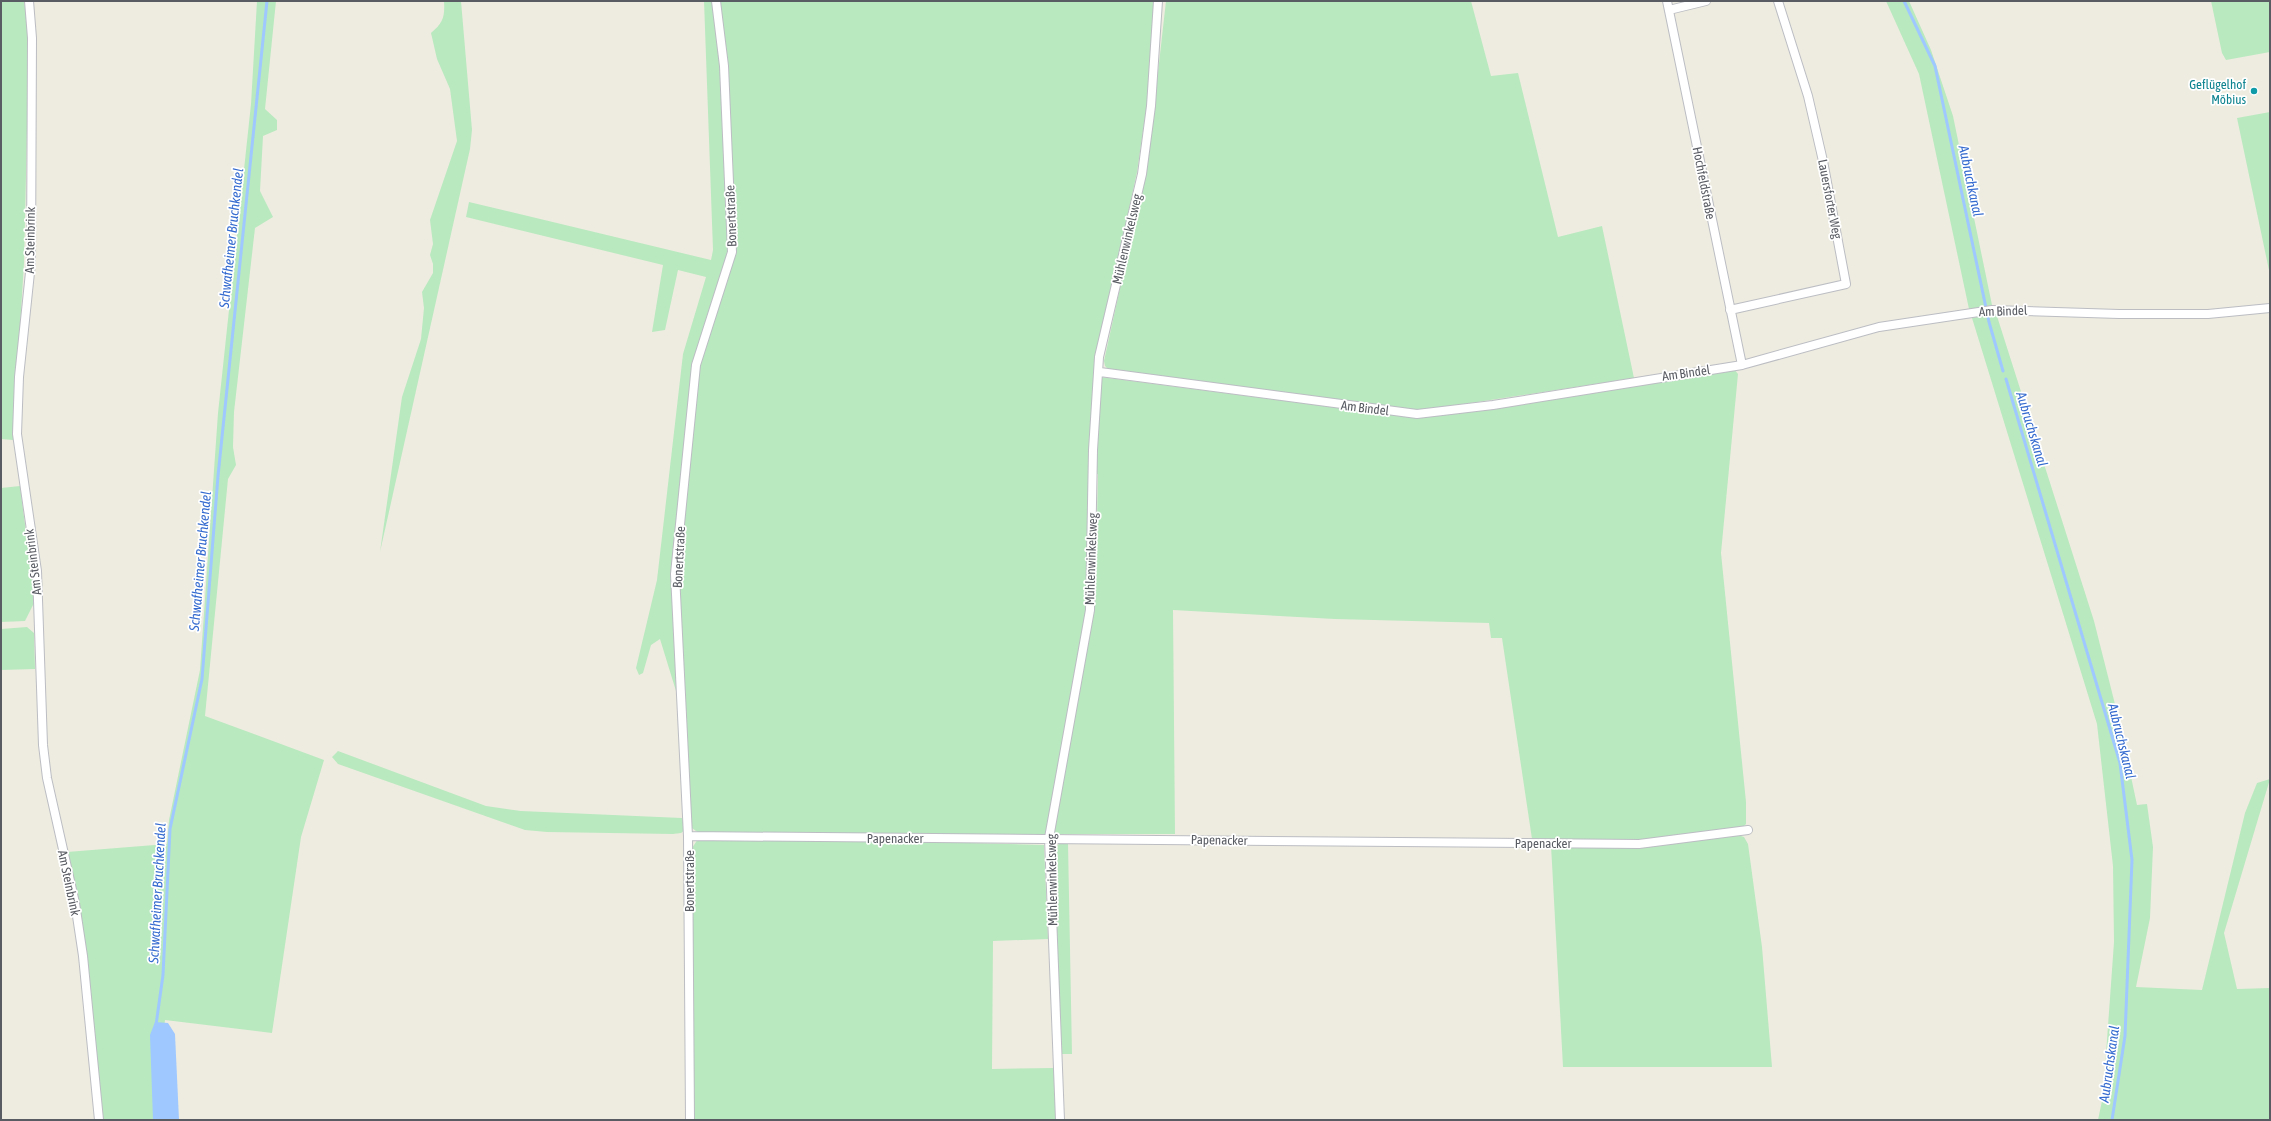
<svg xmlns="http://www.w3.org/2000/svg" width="2271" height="1121" font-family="'Asap Condensed',sans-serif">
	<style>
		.green { fill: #b9e9bf; fill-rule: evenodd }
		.water { fill: #9ec8ff }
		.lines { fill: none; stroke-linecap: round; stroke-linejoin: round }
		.stream { stroke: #9ec8ff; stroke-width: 3 }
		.minor-casing { stroke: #bbbdc3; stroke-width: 10 }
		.minor { stroke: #fff; stroke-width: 8 }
		.culture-dot { fill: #0f9aa8; stroke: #fff; stroke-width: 1.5 }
		.labels { text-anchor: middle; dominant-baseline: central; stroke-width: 3.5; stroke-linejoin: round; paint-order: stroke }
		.culture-label { font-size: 13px; fill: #0d838f; stroke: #fff; text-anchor: end }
		.street-label { font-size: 13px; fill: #595c63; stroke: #fff }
		.water-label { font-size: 14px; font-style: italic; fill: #356bcf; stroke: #fff }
	</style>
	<rect width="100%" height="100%" fill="#eeece0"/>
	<!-- green -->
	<path class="green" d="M1,1H24L29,41L24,263L13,440L1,439Z
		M257,1H276L265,109L277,120V130L263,136L260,191L273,217L255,228L234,412L233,447L236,465L228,479L205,716L324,760L301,837L272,1033L165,1020L161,1059L164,1120H103C94,1030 85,941 67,852L167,844L169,820L200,670L218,413L251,104Z
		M444,1H461L472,130L470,149L380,552L402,397L421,339L424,308L422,292L433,273V264L430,255L433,244L430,220L457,141L450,89L437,59L431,33C443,23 445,17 444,1Z
		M704,1H1154L1147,104L1137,172L1093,376L1418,418L1734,369L1738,374L1721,553L1746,802V824L1743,827L1644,841L1532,839L1502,638H1491L1489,623L1335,619L1173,610L1175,834H700L692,828L682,627L675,628L676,691L660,639L651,645L643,673L639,675L636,668L657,580L683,354L706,277L678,270L665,330L652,332L663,265L466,217L469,202L711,260L713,250ZM1093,474H1098L1095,605L1090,610Z
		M1166,1H1471L1491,76L1518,73L1558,237L1602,226L1634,378L1445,407L1416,410L1108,369L1105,366L1104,361L1148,161Z
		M1886,1H1909L1931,50L1953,116L1992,305L1969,309L1919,74Z
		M2211,1H2270V52L2226,60L2222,53Z
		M2270,112V275L2237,118Z
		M1996,313L2094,621L2119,720L2137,805L2147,804L2153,847L2150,918L2136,987L2202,990L2245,813L2257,783L2270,779L2224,933L2237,989L2270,988V1120H2098L2103,1096L2114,942L2113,866L2097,724L1972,318Z
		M20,486L35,601L25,621L1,622V488Z
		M27,627L34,633L35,669L1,670V629Z
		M338,751L486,806L521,811L682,818L685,830L681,833L673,834L547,832L525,830L338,764L332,757Z
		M1738,835L1744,837L1748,844L1762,947L1772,1067H1563L1551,845Z
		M700,836L1044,845L1048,939L993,941L992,1069L1054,1068L1057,1120H693L692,848Z
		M1060,843H1068L1072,1054H1061L1053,855L1055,848Z"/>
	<!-- water -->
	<path class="water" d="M155,1022L168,1023L175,1034L179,1120H153L150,1035Z"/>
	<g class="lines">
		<!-- stream -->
		<path class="stream" d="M1904,1L1935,66L1989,322L2003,371
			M2006,379L2120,763L2132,860L2125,1036L2112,1120
			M156,1025L163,975L170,829L202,679L218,476L267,1"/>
		<defs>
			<path id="minor" d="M29,1L32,38L31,263L19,377L17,434L37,571L43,745L47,778L75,903L83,956L99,1120
				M1667,1L1742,365
				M1669,10L1706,1
				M1730,310L1846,284L1823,161L1808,96L1778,1
				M1100,372L1417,414L1493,405L1742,365L1879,327L1992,310L2119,314H2208L2270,308
				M688,836L1639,844L1748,830
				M690,1120L688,836L675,574L696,365L732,252L724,66L716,1
				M1060,1120L1049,838L1090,610L1093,450L1099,357L1142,174L1151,106L1158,1"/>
		</defs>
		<!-- minor casing -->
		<use href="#minor" class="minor-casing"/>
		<!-- minor -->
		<use href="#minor" class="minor"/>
	</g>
	<!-- markers -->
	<circle class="culture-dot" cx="2254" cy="91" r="4"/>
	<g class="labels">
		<!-- culture labels -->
		<g class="culture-label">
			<text x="2246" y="84">Geflügelhof<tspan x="2246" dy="15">Möbius</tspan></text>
		</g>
		<!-- street labels -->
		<g class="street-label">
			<text transform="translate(1704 183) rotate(79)">Hochfeldstraße</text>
			<text transform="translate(1830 199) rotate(79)">Lauersforter Weg</text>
			<text transform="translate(731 216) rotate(-92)">Bonertstraße</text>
			<text transform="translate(1127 239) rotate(-77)">Mühlenwinkelsweg</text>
			<text transform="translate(30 240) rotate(-89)">Am Steinbrink</text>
			<text transform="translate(2003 311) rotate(-2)">Am Bindel</text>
			<text transform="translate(1686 373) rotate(-8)">Am Bindel</text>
			<text transform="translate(1365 408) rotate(7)">Am Bindel</text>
			<text transform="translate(679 557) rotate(-87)">Bonertstraße</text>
			<text transform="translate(1091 559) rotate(-88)">Mühlenwinkelsweg</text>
			<text transform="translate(33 562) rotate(-97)">Am Steinbrink</text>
			<text x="895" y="838">Papenacker</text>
			<text transform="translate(1219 840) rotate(1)">Papenacker</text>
			<text x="1543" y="843">Papenacker</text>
			<text transform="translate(1052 880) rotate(-91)">Mühlenwinkelsweg</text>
			<text transform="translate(689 881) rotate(-90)">Bonertstraße</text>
			<text transform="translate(69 883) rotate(78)">Am Steinbrink</text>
		</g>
		<!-- water labels -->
		<g class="water-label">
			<text transform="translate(1971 181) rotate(78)">Aubruchkanal</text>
			<text transform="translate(231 238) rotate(-84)">Schwafheimer Bruchkendel</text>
			<text transform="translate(2032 429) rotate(73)">Aubruchskanal</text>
			<text transform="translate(200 561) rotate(-85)">Schwafheimer Bruchkendel</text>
			<text transform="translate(2122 741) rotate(76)">Aubruchskanal</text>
			<text transform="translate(157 893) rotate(-87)">Schwafheimer Bruchkendel</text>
			<text transform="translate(2109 1064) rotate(-82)">Aubruchskanal</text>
		</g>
	</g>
	<!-- border -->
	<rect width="2271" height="1121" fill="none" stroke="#595c63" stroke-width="4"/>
</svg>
